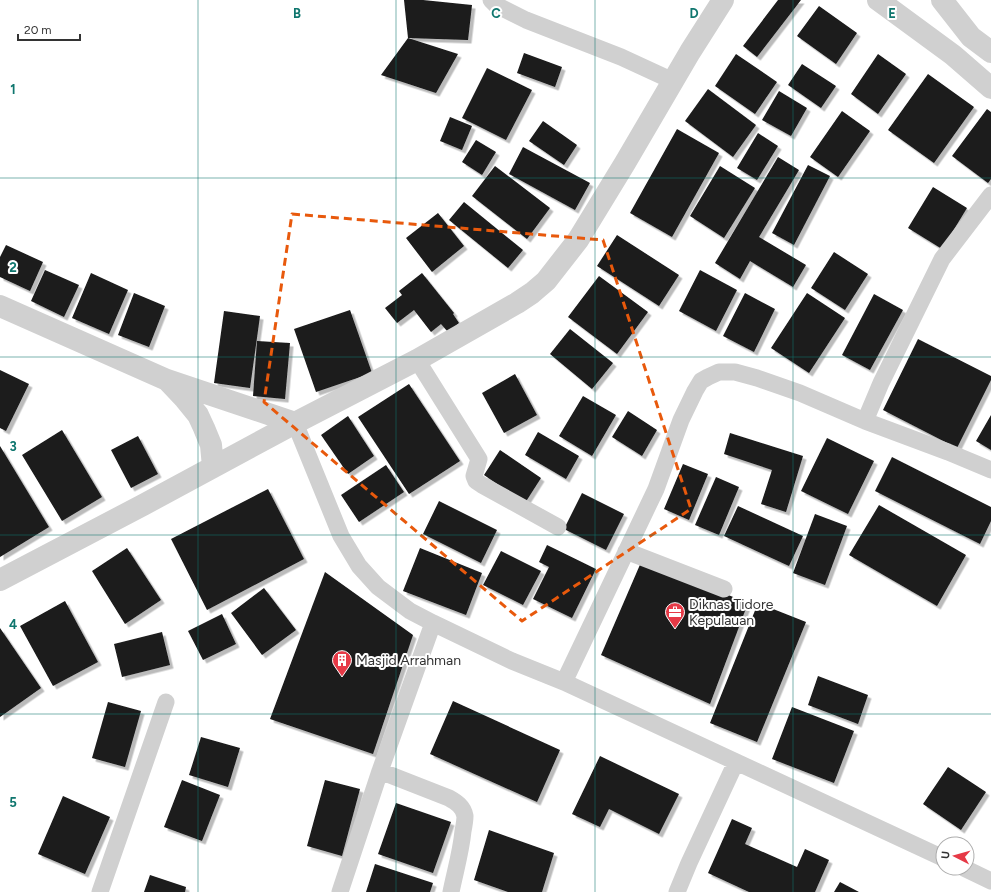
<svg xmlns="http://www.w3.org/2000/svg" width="991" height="892" font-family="Figtree,sans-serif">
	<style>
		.building { fill: #1a1a1a; filter: url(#shadow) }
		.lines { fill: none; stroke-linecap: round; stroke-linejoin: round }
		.minor { stroke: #d0d0d0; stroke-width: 17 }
		.tertiary { stroke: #d0d0d0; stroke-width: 22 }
		.marked { fill: none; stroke: #e8590c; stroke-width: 3; stroke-dasharray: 8 5; stroke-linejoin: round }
		.grid { fill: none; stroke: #0f766e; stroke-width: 1; stroke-opacity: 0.55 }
		.labels { text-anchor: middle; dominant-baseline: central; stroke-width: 4; stroke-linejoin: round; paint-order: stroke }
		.poi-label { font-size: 14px; fill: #333; stroke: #fff; text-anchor: start }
		.grid-label { font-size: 13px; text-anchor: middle; font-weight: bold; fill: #0f766e; stroke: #fff; stroke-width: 4; stroke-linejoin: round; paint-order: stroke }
	</style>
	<defs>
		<filter id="shadow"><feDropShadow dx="3.5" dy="3.5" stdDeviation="0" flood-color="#0004"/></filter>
	</defs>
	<rect width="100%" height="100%" fill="#fff"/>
	<!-- building -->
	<path class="building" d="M404,0H423L472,5L468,40L408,38Z
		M778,0H801L757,57L743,46Z
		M819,6L857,33L836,64L797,36Z
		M408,38L458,54L436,93L381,75Z
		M524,53L562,67L555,87L517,73Z
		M736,54L777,82L755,114L715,86Z
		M878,54L906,74L878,114L851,94Z
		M802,64L836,86L821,108L788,85Z
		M487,68L532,90L506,140L462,118Z
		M928,74L974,107L934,163L888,130Z
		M708,89L756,125L733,157L685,121Z
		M779,91L807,108L791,136L762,120Z
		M987,109L991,112V179L988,183L952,156Z
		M842,111L870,131L838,177L810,157Z
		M450,117L472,126L462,150L440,141Z
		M543,121L577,145L564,165L529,141Z
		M677,129L719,153L672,237L630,213Z
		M758,133L778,146L757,180L737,168Z
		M476,140L496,152L482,175L462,162Z
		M523,147L590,183L575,210L509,174Z
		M778,157L799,170L759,237L806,265L793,287L750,261L740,279L715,263Z
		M808,165L830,176L794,245L772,233Z
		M495,166L550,208L527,239L472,196Z
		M720,166L755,188L724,238L690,216Z
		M933,187L967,208L942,249L908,228Z
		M464,202L523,250L508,268L449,220Z
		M438,213L464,246L432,272L406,238Z
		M617,235L679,275L659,306L597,266Z
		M6,245L43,262L30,291L0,277V257Z
		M834,252L868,274L845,310L811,288Z
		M45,270L79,285L64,317L31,301Z
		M700,270L737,290L716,331L679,311Z
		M91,273L128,290L109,334L72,318Z
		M422,273L454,313L453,314L459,323L448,332L441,324L431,332L414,310L397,323L385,308L402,295L399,291Z
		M599,276L648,312L617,354L568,317Z
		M134,293L165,306L149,347L118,335Z
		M745,293L775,309L754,352L723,336Z
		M807,293L845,318L809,373L771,348Z
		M874,294L903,310L870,370L842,355Z
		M350,310L372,373L316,392L294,329Z
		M224,311L260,316L250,388L214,383Z
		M570,329L613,363L592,389L550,354Z
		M918,339L991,376V380L957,448L883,410Z
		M257,341L290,343L285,399L253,396Z
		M0,370L29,384L6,431L0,428Z
		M515,374L537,415L504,433L482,393Z
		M409,384L460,461L409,494L358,417Z
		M583,396L616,415L592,456L559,436Z
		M628,411L657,430L642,456L612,437Z
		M991,415V450L976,441Z
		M348,416L374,456L348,474L321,435Z
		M62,430L102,497L62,521L22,455Z
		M538,432L579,456L566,479L525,455Z
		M730,433L803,456L786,512L761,504L772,470L724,454Z
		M138,436L158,474L131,488L111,450Z
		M827,438L874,461L848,514L801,491Z
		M0,446L49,527L0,557Z
		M500,450L541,478L525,503L484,475Z
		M892,457L991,507V521L980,544L875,491Z
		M683,464L708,474L689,520L664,509Z
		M386,465L404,492L359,522L341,495Z
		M716,477L739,487L719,535L695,525Z
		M268,489L304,559L207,610L171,539Z
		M582,493L624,514L606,550L564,529Z
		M439,501L497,530L481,563L423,534Z
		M879,505L966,555L937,606L849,555Z
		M738,506L803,536L789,566L724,536Z
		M815,514L847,526L825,585L793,573Z
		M547,545L596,569L572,618L533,599L549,567L539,562Z
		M127,548L161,600L125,624L92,571Z
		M420,548L482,573L466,615L403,591Z
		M501,551L541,571L523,605L483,585Z
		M642,560L748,603L710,704L601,655Z
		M325,572L413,635L373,754L270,719Z
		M264,588L296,630L262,655L231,613Z
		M65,601L98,662L53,686L20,626Z
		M758,603L806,622L757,742L710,723Z
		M222,614L236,644L203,660L188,631Z
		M0,628L41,688L0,717Z
		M162,632L170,665L122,677L114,644Z
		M818,676L868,695L858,724L808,705Z
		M453,701L560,750L537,802L430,754Z
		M108,702L141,711L125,767L92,758Z
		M792,707L854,731L834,783L772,759Z
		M201,737L240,748L228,787L189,775Z
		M600,756L679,794L659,834L609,809L600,827L572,814Z
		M948,767L986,792L961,830L923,804Z
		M182,780L220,795L202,841L164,827Z
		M325,780L360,789L342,856L307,846Z
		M63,796L110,817L85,874L38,854Z
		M396,803L451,822L433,873L378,854Z
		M732,819L752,828L745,844L797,867L805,849L829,860L815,892H749L708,873Z
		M489,830L554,853L542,892H508L474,880Z
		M375,864L433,883L430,892H366Z
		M150,875L186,887L185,892H144Z
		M840,882L859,892H834Z"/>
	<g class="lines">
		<!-- minor -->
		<path class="minor" d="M491,0L496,5L526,20L621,57L673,81
			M417,360L479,459L474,476L476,481L482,485L558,527
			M865,421L881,383L942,259L991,195
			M295,423L341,536L359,566L378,587L410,611L433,623L512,661L564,682L943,858
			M626,551L724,589
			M564,682L656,489L681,420L695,391L701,381L708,377L719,372H735L757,378L800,393L865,421L948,452L991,470
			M380,771L449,798C456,802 463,806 465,816C465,820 464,826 463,831C461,852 455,872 451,892
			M964,868L991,881
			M100,892L166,702
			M340,892L380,771L433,623
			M677,892L689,863L736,762"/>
		<!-- tertiary -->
		<path class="tertiary" d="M878,0L953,55L991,88
			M942,0L971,37L991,52
			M0,306L167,380L295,423
			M168,381L185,399L198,415L204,428L211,445L213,467
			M0,580L143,505L295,423L417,360L517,303L532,293L546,281L578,240L625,163L690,52L723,0"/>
	</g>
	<!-- marked area -->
	<path class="marked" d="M292,214L603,240L691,509L522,621L264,402Z"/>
	<!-- grid -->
	<path class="grid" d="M198,0V892M396,0V892M595,0V892M793,0V892M0,178H991M0,357H991M0,535H991M0,714H991"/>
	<!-- icons -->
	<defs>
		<symbol id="office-pin" viewBox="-11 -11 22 30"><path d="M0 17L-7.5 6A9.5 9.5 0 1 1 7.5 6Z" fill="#e63946" stroke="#fff"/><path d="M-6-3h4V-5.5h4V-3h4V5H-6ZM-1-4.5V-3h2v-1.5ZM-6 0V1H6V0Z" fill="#fff"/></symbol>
		<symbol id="building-pin" viewBox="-11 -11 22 30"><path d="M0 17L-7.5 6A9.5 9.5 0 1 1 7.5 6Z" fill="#e63946" stroke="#fff"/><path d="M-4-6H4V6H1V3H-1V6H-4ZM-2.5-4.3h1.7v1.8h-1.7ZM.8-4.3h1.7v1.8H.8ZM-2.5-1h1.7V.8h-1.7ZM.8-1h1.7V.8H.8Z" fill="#fff"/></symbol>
	</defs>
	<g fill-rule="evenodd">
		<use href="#office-pin" x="664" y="601" width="22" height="30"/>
		<use href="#building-pin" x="331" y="649" width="22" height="30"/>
	</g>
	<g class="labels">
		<!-- poi labels -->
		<g class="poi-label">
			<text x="689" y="604">Diknas Tidore<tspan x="689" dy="16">Kepulauan</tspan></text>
			<text x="356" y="660">Masjid Arrahman</text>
		</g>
	</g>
	<g class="grid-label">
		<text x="297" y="18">B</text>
		<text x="496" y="18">C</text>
		<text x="694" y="18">D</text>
		<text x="892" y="18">E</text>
		<text x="13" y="94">1</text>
		<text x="13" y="272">2</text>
		<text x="13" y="451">3</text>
		<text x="13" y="629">4</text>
		<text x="13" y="807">5</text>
	</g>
	<!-- north arrow -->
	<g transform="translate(955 856) rotate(276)"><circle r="19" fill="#ffffff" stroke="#adadad"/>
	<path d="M0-3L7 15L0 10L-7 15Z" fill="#e63946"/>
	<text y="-6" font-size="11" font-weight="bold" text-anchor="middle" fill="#333333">U</text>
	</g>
	<!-- scale -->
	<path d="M18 34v6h62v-6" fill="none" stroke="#333333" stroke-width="2"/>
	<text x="24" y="34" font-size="12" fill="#333333" stroke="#ffffff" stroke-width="3" paint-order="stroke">20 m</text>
</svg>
